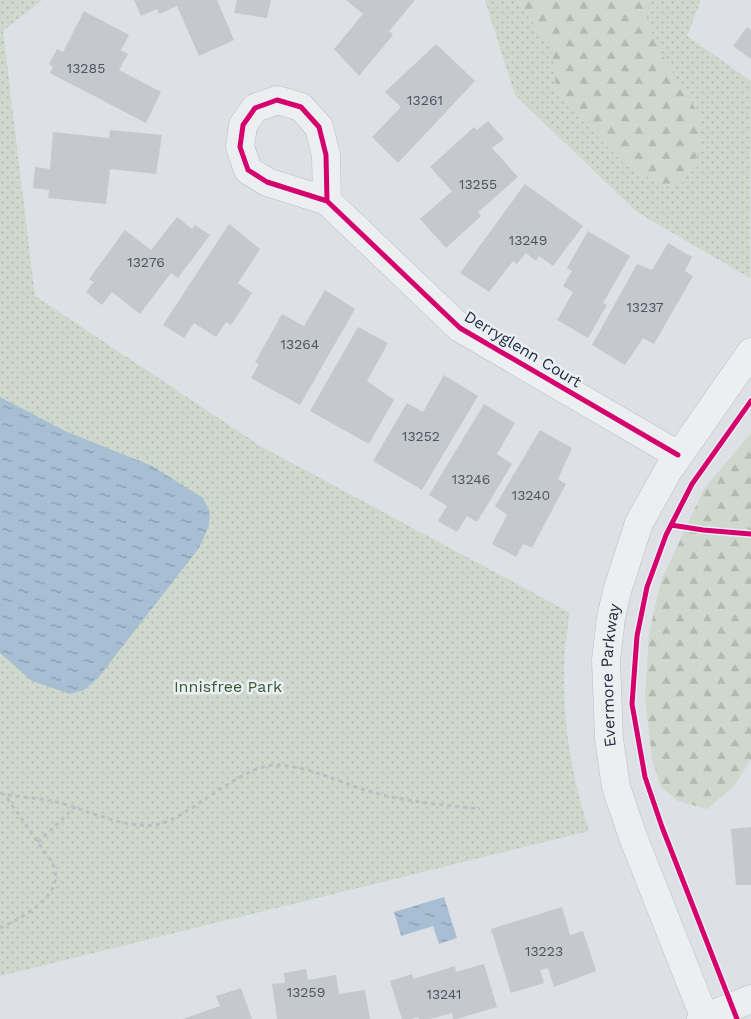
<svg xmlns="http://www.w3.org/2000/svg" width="751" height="1019" font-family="'Work Sans',sans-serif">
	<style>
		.grass { fill: url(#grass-dots) }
		.forest { fill: url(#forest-firs) }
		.water { fill: url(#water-ripples) }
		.building { fill: #c5c8cc }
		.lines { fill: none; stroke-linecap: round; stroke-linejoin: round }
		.minor-casing { stroke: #bbbec2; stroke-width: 29 }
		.path { stroke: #bcbfc4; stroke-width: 3; stroke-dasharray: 4 4; stroke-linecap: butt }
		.minor { stroke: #edeef0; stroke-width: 28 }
		.cycleway-casing { stroke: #e9eff5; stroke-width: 8 }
		.cycleway { stroke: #d6006c; stroke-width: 5 }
		.labels { text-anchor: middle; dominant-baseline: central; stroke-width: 5; stroke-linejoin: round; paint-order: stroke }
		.number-label { font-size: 14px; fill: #4c5562 }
		.street-label { font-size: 16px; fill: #232e3e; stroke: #e9eff5 }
		.park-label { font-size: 16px; fill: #395b2f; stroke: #e9eff5 }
	</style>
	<defs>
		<pattern id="grass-dots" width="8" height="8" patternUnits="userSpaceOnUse" patternTransform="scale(1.25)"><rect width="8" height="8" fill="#ced8cd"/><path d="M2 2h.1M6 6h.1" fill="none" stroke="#b1bab1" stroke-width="1.8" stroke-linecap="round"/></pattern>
		<pattern id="forest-firs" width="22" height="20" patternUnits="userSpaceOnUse" patternTransform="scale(1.25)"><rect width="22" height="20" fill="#ced8cd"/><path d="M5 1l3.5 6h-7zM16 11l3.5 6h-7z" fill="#b1bab1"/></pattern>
		<pattern id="water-ripples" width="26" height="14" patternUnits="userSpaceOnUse" patternTransform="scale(1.25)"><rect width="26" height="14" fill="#a7bed3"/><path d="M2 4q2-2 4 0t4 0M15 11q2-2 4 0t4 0" fill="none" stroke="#889bad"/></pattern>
	</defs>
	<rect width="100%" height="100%" fill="#dde0e4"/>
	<!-- grass -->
	<path class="grass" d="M0,0H42L3,31L35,296L262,447L569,612C568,631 564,650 564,669C563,725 572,778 589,831L0,976Z
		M485,0H701L687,36L751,81L750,278L637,212L515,95Z"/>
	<!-- forest -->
	<path class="forest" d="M518,0H650L646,21L664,58L698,113L700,150L681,185L658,183L624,164L557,95L552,51Z
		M751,433V759L735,785L707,809L678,801L661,787L652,759L645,698L649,634L661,581L704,489Z"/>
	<!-- water -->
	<path class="water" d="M0,397L65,431L152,466L203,498L210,512L209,525L199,548L98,678L84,690L70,694L32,681L0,653Z
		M444,897L457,938L439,944L433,926L401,936L394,912Z"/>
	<!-- building -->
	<path class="building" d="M134,0H217L234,40L199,56L177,6L159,14L157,9L141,16Z
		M237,0H271L267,18L234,13Z
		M346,0H415L389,31L393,35L359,76L334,49L363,14Z
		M84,11L129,35L121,50L128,54L119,70L161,92L146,123L50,73L53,67L49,64L57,49L63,52Z
		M747,27L751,30V59L733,46Z
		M436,44L475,81L398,163L372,137L401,107L385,92Z
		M488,121L504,139L492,148L518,177L478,212L481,216L446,248L420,219L452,191L430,167L474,127L477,130Z
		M110,130L162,135L156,174L110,169L106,204L48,198L49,190L33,188L35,167L50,169L53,132L109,138Z
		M525,184L583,226L553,266L539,256L536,261L526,253L517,264L513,261L489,292L460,273Z
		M177,217L192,229L195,225L210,235L178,278L171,273L140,314L112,292L102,305L86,292L94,282L89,279L125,230L151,250Z
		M229,224L260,249L238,283L252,293L231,325L226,322L216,337L194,323L184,338L163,325Z
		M588,231L630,256L603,303L607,305L588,338L557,320L573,292L563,286L572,271L567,268Z
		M668,243L692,257L685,271L693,276L654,344L643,338L625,365L592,345L637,264L652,270Z
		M325,290L355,309L300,405L251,378L259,364L255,362L282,314L304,326Z
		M358,327L388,343L367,381L394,400L369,444L310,411Z
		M444,375L478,396L422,490L373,461L407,403L423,412Z
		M484,404L515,423L497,454L512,464L477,522L467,516L457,532L438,521L447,506L429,495Z
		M540,430L572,448L558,479L566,484L532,548L523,544L516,557L492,544L507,515L495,506Z
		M751,827V885H736L731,829Z
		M562,907L570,935L583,931L596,971L554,987L548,968L540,970L544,983L511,993L491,929Z
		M484,964L497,1007L457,1019H453L452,1013L430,1019H419L418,1017L411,1019H402L390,981L412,974L413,979L455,966L456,972Z
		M306,969L308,980L336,975L339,994L365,990L370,1019H277L272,984L285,983L284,973Z
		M241,988L252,1019H183L220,1006L216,996Z"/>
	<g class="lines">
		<defs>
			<g id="minor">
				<path d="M327,201L267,182L248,170L240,147L243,125L255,108L277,100L301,107L319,127L326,155L327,201L460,328L678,455"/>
				<path d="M701,1019L751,999"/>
				<path id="s1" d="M705,1019L633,837L616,787L609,739L606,660L611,618L617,591L639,523L668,471L751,352"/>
			</g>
		</defs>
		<!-- minor casing -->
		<use href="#minor" class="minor-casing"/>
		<!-- path -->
		<path class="path" d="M0,793C18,798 37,797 56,802C90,810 132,834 166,822C196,810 246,764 276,765C311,766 342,784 375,793C409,802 445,805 480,809
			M38,842L75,807
			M0,928C21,918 64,897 54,867C51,859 44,851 39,844C28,827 16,811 4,794"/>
		<!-- minor -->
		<use href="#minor" class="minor"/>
		<defs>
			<path id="cycleway" d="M327,201L267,182L248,170L240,147L243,125L255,108L277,100L301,107L319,127L326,155L327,201L460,328L678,455
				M671,525L703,530L751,534
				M737,1019L662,827L645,777L632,704L637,636L647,587L666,535L692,484L751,401"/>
		</defs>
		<!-- cycleway casing -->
		<use href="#cycleway" class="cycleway-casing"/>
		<!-- cycleway -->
		<use href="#cycleway" class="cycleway"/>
	</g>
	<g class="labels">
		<!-- number labels -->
		<g class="number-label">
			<text x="86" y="68">13285</text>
			<text x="425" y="100">13261</text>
			<text x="478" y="184">13255</text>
			<text x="528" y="240">13249</text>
			<text x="146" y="262">13276</text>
			<text x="645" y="307">13237</text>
			<text x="300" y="344">13264</text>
			<text x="421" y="436">13252</text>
			<text x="471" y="479">13246</text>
			<text x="531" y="495">13240</text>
			<text x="544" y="951">13223</text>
			<text x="306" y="992">13259</text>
			<text x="444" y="994">13241</text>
		</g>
		<!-- street labels -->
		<g class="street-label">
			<text transform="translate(523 349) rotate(31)">Derryglenn Court</text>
			<text stroke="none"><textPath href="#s1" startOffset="361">Evermore Parkway</textPath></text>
		</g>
		<!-- park labels -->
		<g class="park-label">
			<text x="228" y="686">Innisfree Park</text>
		</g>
	</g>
</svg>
